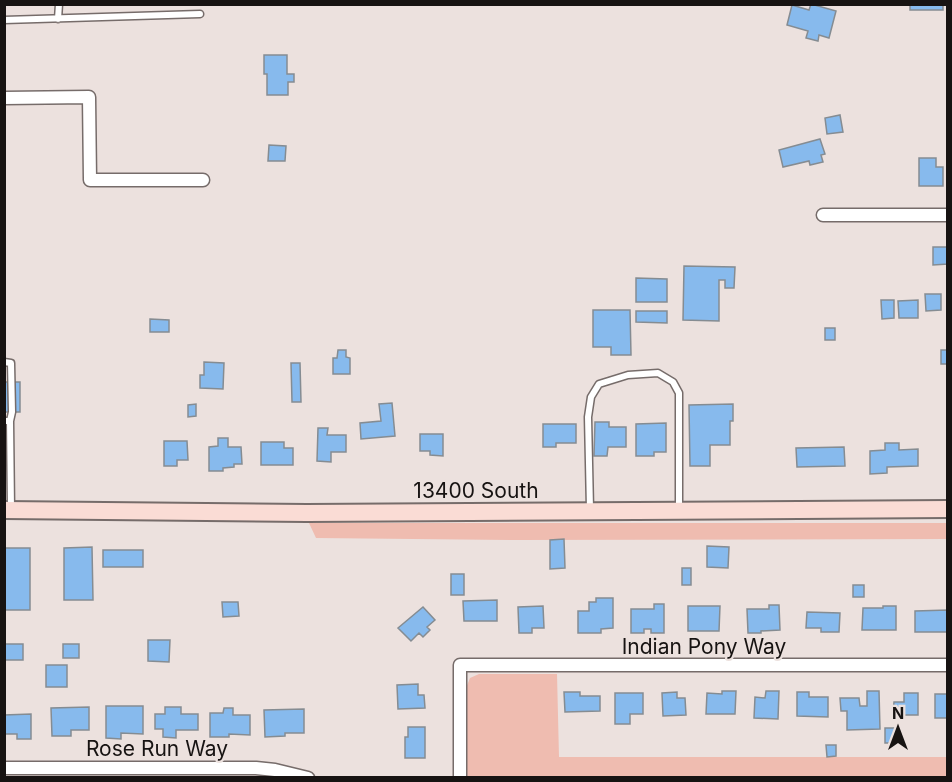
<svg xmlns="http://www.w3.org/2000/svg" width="952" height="782" font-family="Inter,sans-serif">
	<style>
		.green { fill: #efbcb0 }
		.building { fill: #87baed; stroke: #858c92; stroke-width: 1.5 }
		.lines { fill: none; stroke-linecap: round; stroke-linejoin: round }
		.service-casing { stroke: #766c6a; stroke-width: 9 }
		.minor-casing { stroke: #766c6a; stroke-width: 15 }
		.secondary-casing { stroke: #766c6a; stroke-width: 20 }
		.service { stroke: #fff; stroke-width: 6 }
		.minor { stroke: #fff; stroke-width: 12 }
		.secondary { stroke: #fadcd5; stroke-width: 16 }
		.labels { text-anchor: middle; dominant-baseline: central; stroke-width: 4.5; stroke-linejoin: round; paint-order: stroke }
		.street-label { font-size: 21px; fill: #171312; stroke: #ece1de }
	</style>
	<rect width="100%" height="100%" fill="#ece1de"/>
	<!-- green -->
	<path class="green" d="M309,523H947L948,539L514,540L316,538Z
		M479,674H557L559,757H947V777H466V688L470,678Z"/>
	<!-- building -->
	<path class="building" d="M811,4L836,11L829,38L819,35L818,41L806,38L808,31L787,25L792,5L809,10Z
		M910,4H943V10H910Z
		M264,55H287V74H294V82H288V95H267V74H264Z
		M840,115L843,132L827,134L825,118Z
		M820,139L825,154L821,155L823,162L810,165L809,161L783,167L779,150Z
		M269,145L286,146L285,161H268Z
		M919,158H936V167H943V186H919Z
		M933,247H948V264L933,265Z
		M684,266L735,267L734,288H725V280H719V321L683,320Z
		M636,278L667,279V302H636Z
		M925,294H941V310L926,311Z
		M881,300H894V318L882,319Z
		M918,300V318H899L898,301Z
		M593,310H630L631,355H611V347H593Z
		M636,311H667V323L636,322Z
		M150,319L169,320V332H150Z
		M825,328H835V340H825Z
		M338,350H346V357L350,358V374H333V358H337Z
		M941,350H948V364H941Z
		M204,362L224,363L223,389L200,388V375H204Z
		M291,363H300L301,402H292Z
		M5,382H20V412H5Z
		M392,403L395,436L361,439L360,423L381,421L379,404Z
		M196,404V416L188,417V405Z
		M733,404V421H730V445H710V466H690L689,405Z
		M595,422H609V427H626V447H608L607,456H594Z
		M666,423V452H654V456H636V424Z
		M543,424H576V443H556V447H543Z
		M318,428H328L327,435H346V452H331V462L317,461Z
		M420,434H443V456L430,455V451H420Z
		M218,438H228V447H241L242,464H234V467L223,468V471H209V447L218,446Z
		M164,441H187L188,460H177V466H164Z
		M261,442H284V448H293V465H261Z
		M885,443H899V450L918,449V466L887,467V473L870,474V451L885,450Z
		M844,447L845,466L797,467L796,448Z
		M564,539L565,568L550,569V540Z
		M707,546L729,547L728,568L707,567Z
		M92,547L93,600H64V548Z
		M4,548H30V610H4Z
		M103,550H143V567H103Z
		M682,568H691V585H682Z
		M451,574H464V595H451Z
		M853,585H864V597H853Z
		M596,598H613V628L601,629V633H578V611H589V602H596Z
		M497,600V621H464L463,601Z
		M222,602H238L239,616L223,617Z
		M654,604H664V633H651V629H644V633H631V609H654Z
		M769,605H779L780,630L761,631V633H748L747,609H769Z
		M543,606L544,628H532V633H519L518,607Z
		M688,606H720L719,631H688Z
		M883,606H896V630H862L863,608H883Z
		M423,607L435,620L427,627L430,630L423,637L419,633L411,641L398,628Z
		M948,610V632H915V611Z
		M807,612L840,613L839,632H821V628H806Z
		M148,640H170L169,662L148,661Z
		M4,644H23V660H4Z
		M63,644H79V658H63Z
		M46,665H67V687H46Z
		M418,684V695H424L425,708L398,709L397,685Z
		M722,691H736L735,714H706L707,693L722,694Z
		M766,691H779L778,719L754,718L755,697L765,698Z
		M867,691H879L880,729L847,730V711H841L840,698H859L860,706H867Z
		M564,692H580V696H600V711L565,712Z
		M677,692V698H685L686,715L663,716L662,693Z
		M797,692H809V697H828V717L797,716Z
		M615,693H643V714H630V724H615Z
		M904,693H918V715H893L894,702H904Z
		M935,694H948V718H935Z
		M106,706H143V734L121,733V739L106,738Z
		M89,707V730H71V736H52L51,708Z
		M165,707H181V714H198V730H176V738L163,737V729H155V714H165Z
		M224,708H233V715H250V735L229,734V737H210V713H223Z
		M304,709V733H285V736L265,737L264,710Z
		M31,714V739H17V734H4V715Z
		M408,727H425V758H405V737H408Z
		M885,728H895V743H885Z
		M826,745H836V756L827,757Z"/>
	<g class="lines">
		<defs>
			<path id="service" d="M58,19L59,4
				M4,20L200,14
				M4,362L11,363L12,412L10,421
				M4,421H10L11,509
				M590,509L588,417L591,397L599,384L628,375L658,373L673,382L679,393V510"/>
			<path id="minor" d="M4,98L89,97L90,180H203
				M823,215H948
				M4,768H256L275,770L308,778
				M460,778V665H948"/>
			<path id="secondary" d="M4,510L307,513L948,509"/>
		</defs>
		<!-- service casing -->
		<use href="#service" class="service-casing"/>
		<!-- minor casing -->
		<use href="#minor" class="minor-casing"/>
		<!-- secondary casing -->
		<use href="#secondary" class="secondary-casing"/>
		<!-- service -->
		<use href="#service" class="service"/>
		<!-- minor -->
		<use href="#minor" class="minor"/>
		<!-- secondary -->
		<use href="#secondary" class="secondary"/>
	</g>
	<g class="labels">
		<!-- street labels -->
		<g class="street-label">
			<text x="476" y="490">13400 South</text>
			<text x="704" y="646">Indian Pony Way</text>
			<text x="157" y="748">Rose Run Way</text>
		</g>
	</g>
	<!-- border -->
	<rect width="952" height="782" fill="none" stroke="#171312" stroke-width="12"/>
	<!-- north arrow -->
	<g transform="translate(898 728)" stroke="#ece1de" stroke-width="4.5" paint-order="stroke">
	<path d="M0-4.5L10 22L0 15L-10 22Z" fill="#171312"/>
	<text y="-9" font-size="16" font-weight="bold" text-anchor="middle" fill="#171312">N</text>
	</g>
</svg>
